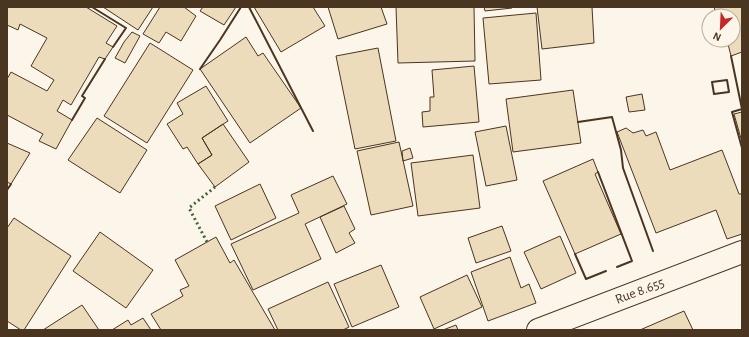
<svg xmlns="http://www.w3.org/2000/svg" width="749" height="337" font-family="'Alegreya Sans',sans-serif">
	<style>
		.building { fill: #ecdcbc; stroke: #4a3520 }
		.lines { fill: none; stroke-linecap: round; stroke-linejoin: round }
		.tertiary-casing { stroke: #4a3520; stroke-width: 24 }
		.tertiary { stroke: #fbf6e9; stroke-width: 22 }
		.hedge { stroke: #436837; stroke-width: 3; stroke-dasharray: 2 3; stroke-linecap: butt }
		.wall { stroke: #4a3520; stroke-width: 2 }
		.labels { text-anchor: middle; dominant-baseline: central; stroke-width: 3; stroke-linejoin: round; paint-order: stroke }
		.street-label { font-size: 14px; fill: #4a3520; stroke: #fbf6e9 }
	</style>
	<rect width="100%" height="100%" fill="#fbf6e9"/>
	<!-- building -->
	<path class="building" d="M7,7H86L117,26L106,43L113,47L105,59L99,57L71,105L63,100L57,111L72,120L56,149L39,141L43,134L7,115V79L11,72L47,91L54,80L31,66L47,38L20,24L18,30L7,25Z
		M103,7H153L138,30Z
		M160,7H184L196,16L181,41L166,32L159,43L143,34Z
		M203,7H236L224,25L200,11Z
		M254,7H313L325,26L281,52Z
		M328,7H381L387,24L338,39Z
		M396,7H474L475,61L398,63Z
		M484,7H512V8L485,11Z
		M537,7H592L594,43L542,49Z
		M714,7H742V52L731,56L727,40H733V16H717Z
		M536,13L541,80L489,84L483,18Z
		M132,32L140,36L125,63L115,58L124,42Z
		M246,37L258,56L263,53L301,108L250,143L200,69Z
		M150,43L193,70L147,143L104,116Z
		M378,48L396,141L355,149L336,56Z
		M474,66L479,122L423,127L422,112L430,111V97H434L432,70Z
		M206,86L228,121L202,138L212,155L198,164L187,147L183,149L167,124L183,114L177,103Z
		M573,90L581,143L513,152L506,99Z
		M642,94L645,110L629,112L626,97Z
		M742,112V142L734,114Z
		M97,118L147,150L120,193L68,160Z
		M223,124L249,162L215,187L198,164L212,155L202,138Z
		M506,126L517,180L486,186L475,132Z
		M626,128L633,133L643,130L646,136L656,132L670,170L722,150L739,194H742V234L727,239L716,210L656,233L617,132Z
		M399,142L413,206L371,215L357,151Z
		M7,143L30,153L11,184L7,182Z
		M410,148L413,158L403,161L402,151Z
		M473,155L480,208L418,216L411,163Z
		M593,159L598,172L595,174L621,234L575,254L543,181Z
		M333,176L347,204L305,224L321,259L253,290L231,244L299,213L291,195Z
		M260,184L276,218L231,240L215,206Z
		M344,206L355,229L349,233L355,243L336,253L320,217Z
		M14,218L71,256L24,330H21L7,321V228Z
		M502,226L511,251L476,263L468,238Z
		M100,232L153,270L126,308L73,271Z
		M560,236L576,273L541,289L524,252Z
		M216,237L230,263L234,260L275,330H161L151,314L183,296L180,290L189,286L175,260Z
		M510,257L521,288L529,284L536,303L488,321L471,272Z
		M381,265L399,307L352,327L334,284Z
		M467,275L482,307L434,329L420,297Z
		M328,282L349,327L343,330H278L268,309Z
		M82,305L99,330H43Z
		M684,311L693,330H640L656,323Z
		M143,318L151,330H112L128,320L131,325Z
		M456,325L458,330H443Z"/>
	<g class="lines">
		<defs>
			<g id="tertiary">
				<path id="s1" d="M538,330L742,252"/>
			</g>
		</defs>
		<!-- tertiary casing -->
		<use href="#tertiary" class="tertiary-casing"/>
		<!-- tertiary -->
		<use href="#tertiary" class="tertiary"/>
		<!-- hedge -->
		<path class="hedge" d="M207,242L189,208L215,187"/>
		<!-- wall -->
		<path class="wall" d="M92,7L126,28L113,47
			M249,7L313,131
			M731,56L742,109L732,112L742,148
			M200,69L220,40L241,7
			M727,80L729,92L714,94L712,82Z
			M72,120L85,98L82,96L105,59
			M578,122L612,117L621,150L623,168L653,251
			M598,172L632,261L617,267
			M7,190L11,184
			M575,254L586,279L606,271"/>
	</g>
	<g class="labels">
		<!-- street labels -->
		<g class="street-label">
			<text stroke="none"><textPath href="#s1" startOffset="109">Rue 8.655</textPath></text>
		</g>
	</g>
	<!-- border -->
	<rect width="749" height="337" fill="none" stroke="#4a3520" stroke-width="16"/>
	<!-- north arrow -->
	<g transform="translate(721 28) rotate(204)"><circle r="19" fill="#fbf6e9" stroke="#b4a999"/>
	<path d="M0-3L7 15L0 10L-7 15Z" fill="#c62828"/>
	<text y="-6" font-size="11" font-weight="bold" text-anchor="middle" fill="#4a3520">N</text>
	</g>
</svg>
